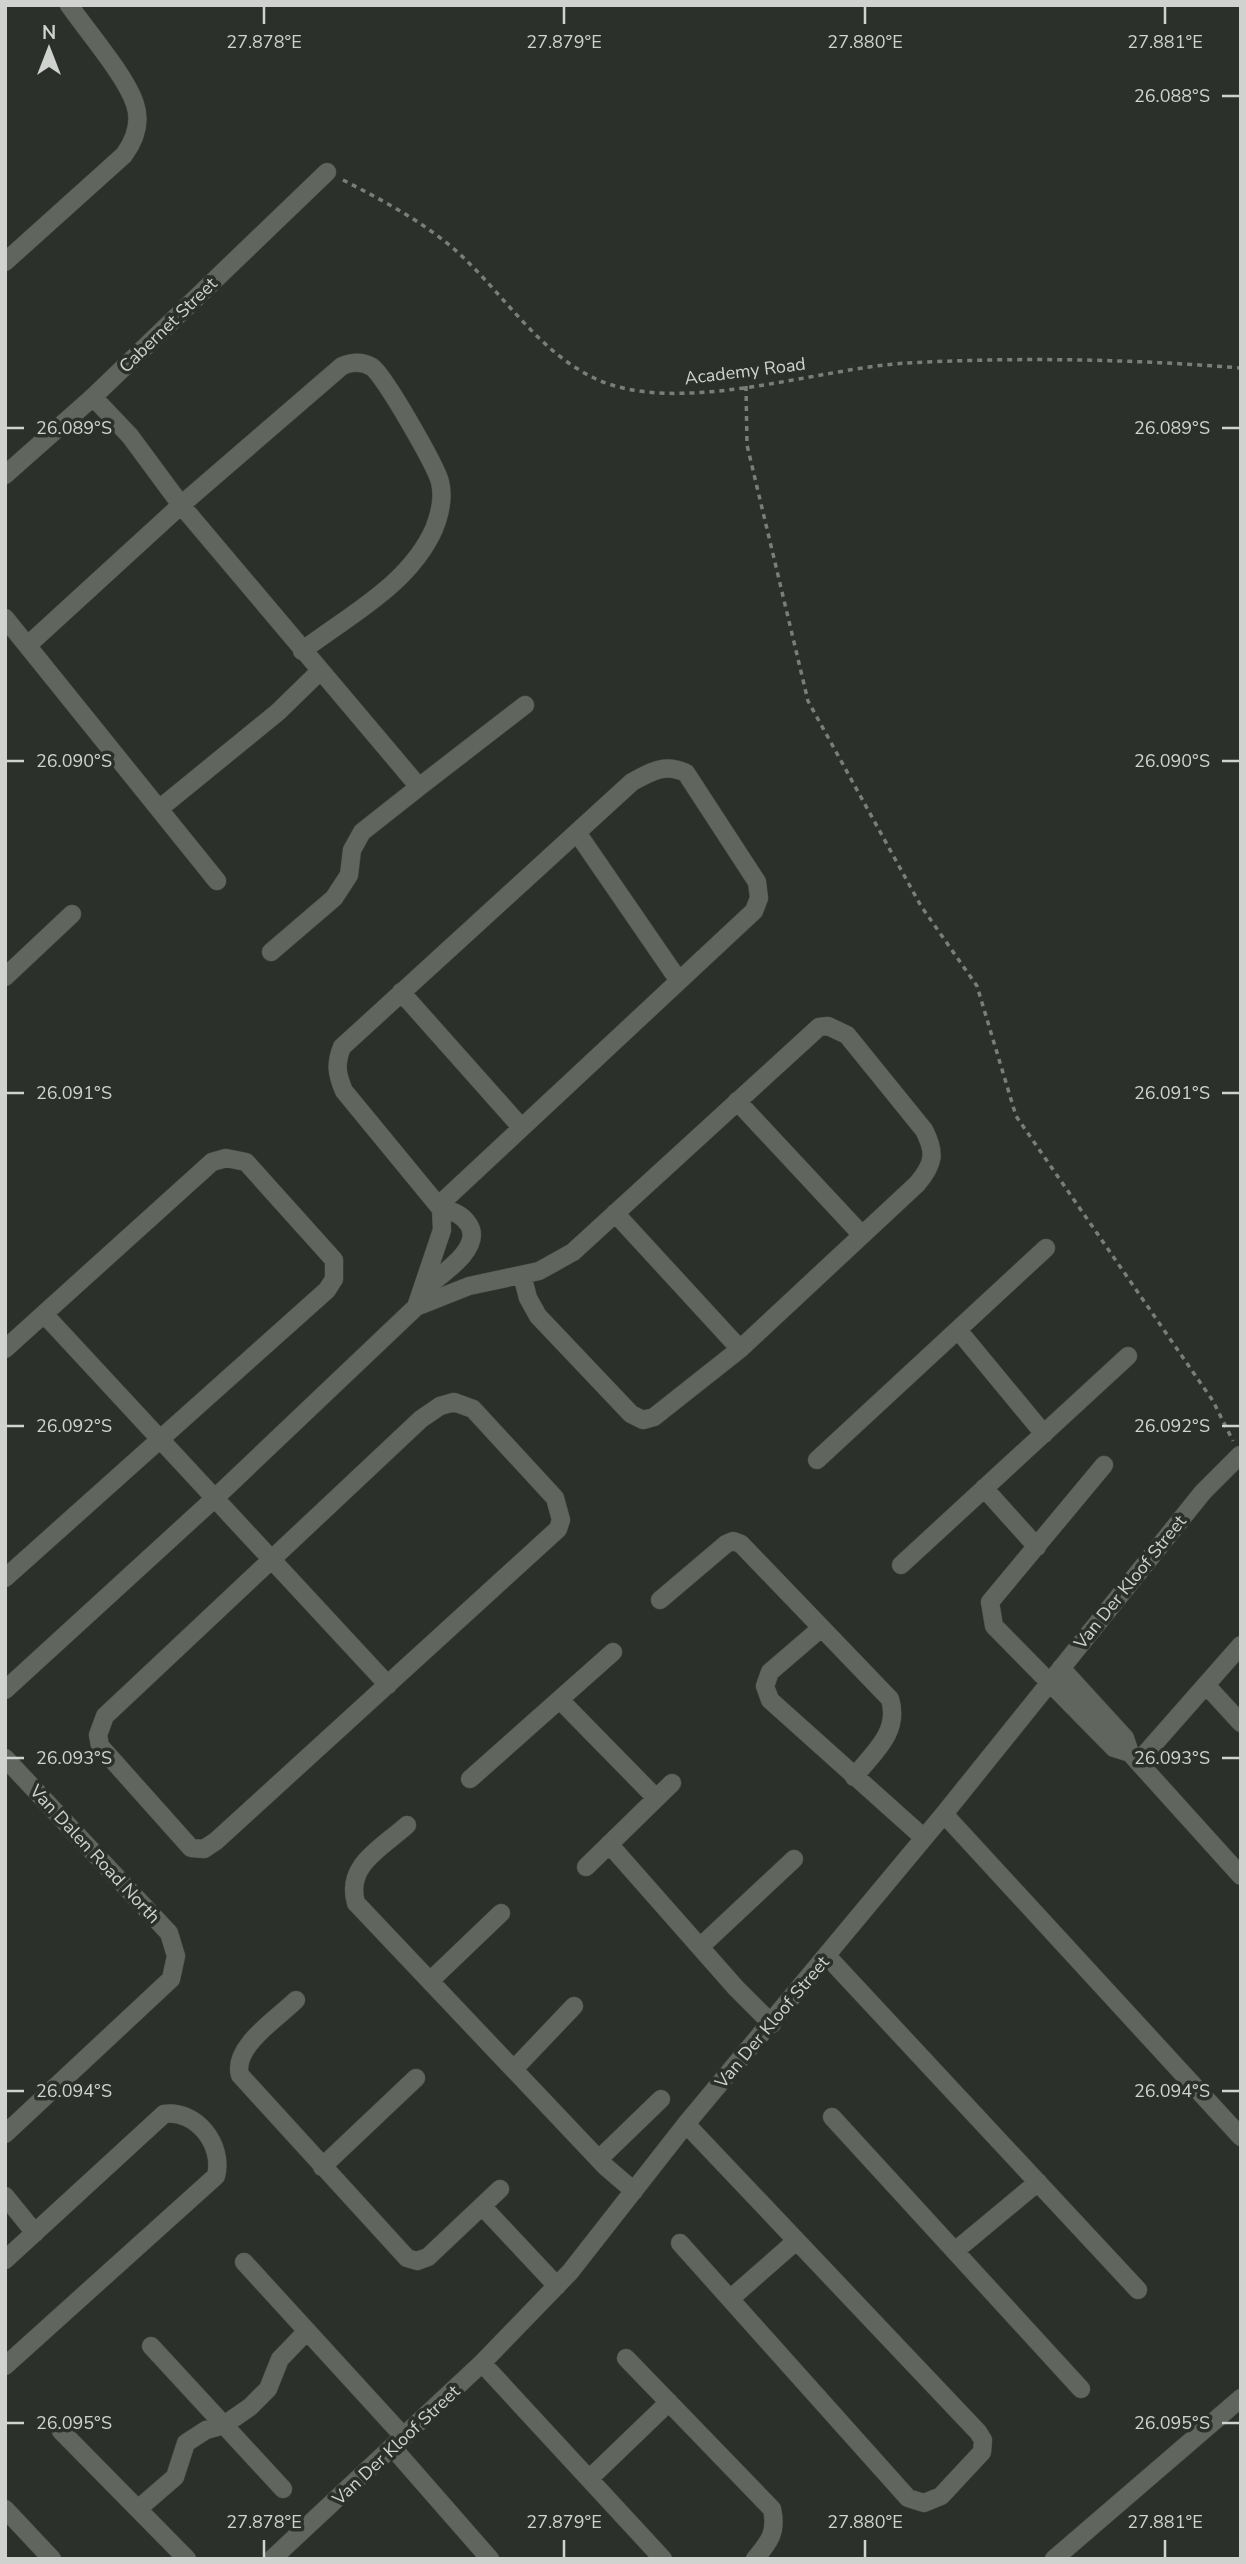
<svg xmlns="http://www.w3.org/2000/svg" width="1246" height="2564" font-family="'Nunito Sans',sans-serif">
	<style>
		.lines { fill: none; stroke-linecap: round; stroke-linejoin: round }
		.minor-casing { stroke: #484c47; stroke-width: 19 }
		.path { stroke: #7a7e79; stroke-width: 3.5; stroke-dasharray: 5 5; stroke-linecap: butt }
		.minor { stroke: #60655e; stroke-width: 18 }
		.ticks { fill: none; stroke: #cfd2ce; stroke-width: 2.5 }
		.labels { text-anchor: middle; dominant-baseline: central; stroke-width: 7; stroke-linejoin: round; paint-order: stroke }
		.street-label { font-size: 18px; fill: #cfd2ce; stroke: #2b302a }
		.ticks-label { font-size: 18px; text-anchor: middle; fill: #cfd2ce; stroke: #2b302a; stroke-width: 7; stroke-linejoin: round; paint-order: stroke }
	</style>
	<rect width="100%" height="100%" fill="#2b302a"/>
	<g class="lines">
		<defs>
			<path id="minor" d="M5,262L124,155C135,140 141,122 135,104C126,76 87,31 69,5
				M93,397L130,436L181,505L419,787L525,705
				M5,475L93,397L327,172
				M5,618L217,881
				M28,645L181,505L342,366C352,362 362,361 372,367C384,375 436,466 440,482C444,498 440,514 434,529C409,585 349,615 302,651
				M159,809L278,712L319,672
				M578,834L679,981
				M271,952L334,898L349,875L352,850L362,832L419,787
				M5,977L72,914
				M401,992L521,1127
				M737,1101L861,1234
				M615,1213L740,1349
				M424,1289C440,1275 483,1249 469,1225C462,1214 453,1211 441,1209
				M416,1307L442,1230L441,1209L344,1091C337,1075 335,1064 342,1047L632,782C652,771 665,763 686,773L757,882L759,898L754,911L439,1205
				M44,1314L388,1685
				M958,1330L1044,1434
				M5,1349L212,1162L226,1158L246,1162L334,1260V1279L327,1290L5,1578
				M454,1402L473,1409L555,1498L561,1520L558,1529L216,1841L204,1849L191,1848L100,1746L98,1735L105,1716L421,1419L440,1406Z
				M817,1460L1046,1248
				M1104,1465L990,1602L994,1626L1114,1748L1130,1753L1241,1876
				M984,1488L1037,1547
				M901,1565L1128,1356
				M660,1600L726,1544L733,1541L741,1544L890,1699C900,1732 874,1752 854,1777
				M820,1629L770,1672L765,1686L770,1700L924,1838
				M1061,1668L1125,1738L1130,1753
				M1206,1685L1241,1723
				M5,1690L215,1498L416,1307L469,1286L539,1271L573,1252L819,1027L828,1026L847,1035L924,1130C936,1153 934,1164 917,1184L740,1349L654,1417L643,1420L631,1414L538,1316L528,1298L522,1275
				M560,1700L656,1798
				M5,1758L169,1933L176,1956L171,1979L5,2134
				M1138,1762L1241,1645
				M470,1779L613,1652
				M944,1814L1241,2137
				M407,1825C382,1848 345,1865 356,1903L606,2167L634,2191
				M609,1844L736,1988L772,2024
				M586,1867L672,1783
				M700,1947L794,1859
				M827,1956L1138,2290
				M431,1980L501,1913
				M296,2000C278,2018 232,2047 240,2075L407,2258L417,2261L428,2257L500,2189
				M515,2068L574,2006
				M832,2117L1081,2389
				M599,2159L661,2099
				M322,2167L416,2078
				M5,2196L35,2233
				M482,2206L557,2286
				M680,2243L908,2498L924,2503L941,2496L982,2452L983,2440L978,2432L686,2124
				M955,2251L1038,2182
				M5,2260L164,2114C196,2109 224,2145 216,2176L5,2366
				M244,2262L404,2437
				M730,2299L796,2241
				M151,2346L283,2489
				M626,2358L772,2509C777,2532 770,2541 755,2559
				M482,2363L663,2559
				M61,2431L187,2559
				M393,2448L490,2559
				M589,2479L669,2402
				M5,2509L52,2559
				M138,2509L175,2477L186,2443L206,2430L224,2425L250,2407L268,2389L280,2359L307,2331
				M272,2559L482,2363L570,2272L686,2124L944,1814L1203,1492L1240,1455
				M1054,2559L1241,2398"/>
		</defs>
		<!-- minor casing -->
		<use href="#minor" class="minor-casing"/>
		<!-- path -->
		<path class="path" d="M343,180C382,200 420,220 454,249C502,291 536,350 594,378C677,418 817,368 907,363C1018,357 1130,359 1241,368
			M746,386L747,445L808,701L921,906L977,986L1016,1116L1213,1401L1233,1441"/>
		<!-- minor -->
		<use href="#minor" class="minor"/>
	</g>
	<!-- ticks -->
	<path class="ticks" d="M264,7V24M564,7V24M865,7V24M1165,7V24M1222,96H1239M7,428H24M1222,428H1239M7,761H24M1222,761H1239M7,1093H24M1222,1093H1239M7,1426H24M1222,1426H1239M7,1758H24M1222,1758H1239M7,2091H24M1222,2091H1239M7,2423H24M1222,2423H1239M264,2540V2557M564,2540V2557M865,2540V2557M1165,2540V2557"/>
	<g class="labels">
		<!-- street labels -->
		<g class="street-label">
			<text transform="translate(168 325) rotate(-44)">Cabernet Street</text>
			<text transform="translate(745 371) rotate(-7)">Academy Road</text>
			<text transform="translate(1130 1582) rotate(-51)">Van Der Kloof Street</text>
			<text transform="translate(95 1854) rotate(47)">Van Dalen Road North</text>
			<text transform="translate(772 2022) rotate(-50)">Van Der Kloof Street</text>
			<text transform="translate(396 2445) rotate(-43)">Van Der Kloof Street</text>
		</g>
	</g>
	<g class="ticks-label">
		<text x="264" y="48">27.878°E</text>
		<text x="564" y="48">27.879°E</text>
		<text x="865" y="48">27.880°E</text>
		<text x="1165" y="48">27.881°E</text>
		<text x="1172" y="102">26.088°S</text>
		<text x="74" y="434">26.089°S</text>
		<text x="1172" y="434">26.089°S</text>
		<text x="74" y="767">26.090°S</text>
		<text x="1172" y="767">26.090°S</text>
		<text x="74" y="1099">26.091°S</text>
		<text x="1172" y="1099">26.091°S</text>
		<text x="74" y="1432">26.092°S</text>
		<text x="1172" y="1432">26.092°S</text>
		<text x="74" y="1764">26.093°S</text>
		<text x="1172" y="1764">26.093°S</text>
		<text x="74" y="2097">26.094°S</text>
		<text x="1172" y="2097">26.094°S</text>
		<text x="74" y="2429">26.095°S</text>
		<text x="1172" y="2429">26.095°S</text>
		<text x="264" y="2528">27.878°E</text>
		<text x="564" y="2528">27.879°E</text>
		<text x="865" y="2528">27.880°E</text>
		<text x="1165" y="2528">27.881°E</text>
	</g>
	<!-- border -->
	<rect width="1246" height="2564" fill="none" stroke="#cfd2ce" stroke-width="14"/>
	<!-- north arrow -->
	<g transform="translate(49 49)" stroke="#2b302a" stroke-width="5" paint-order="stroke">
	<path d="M0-5L12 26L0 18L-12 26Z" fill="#cfd2ce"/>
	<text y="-10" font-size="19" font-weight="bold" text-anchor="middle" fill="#cfd2ce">N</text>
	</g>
</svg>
